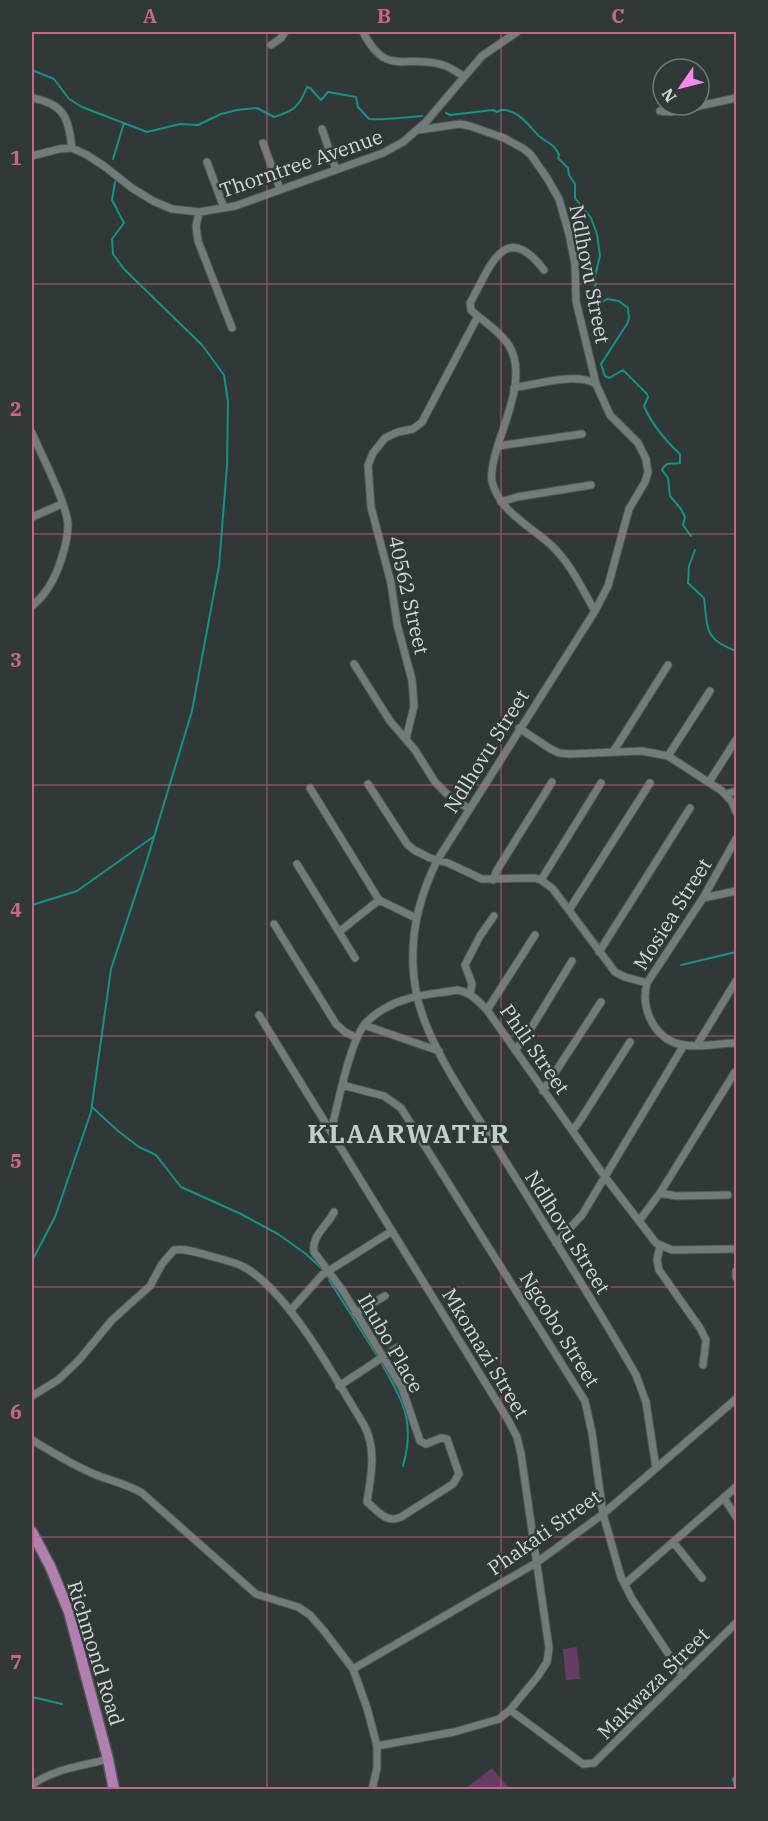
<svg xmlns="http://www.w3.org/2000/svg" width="768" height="1821" font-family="'IBM Plex Serif',serif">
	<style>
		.green { fill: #673c64 }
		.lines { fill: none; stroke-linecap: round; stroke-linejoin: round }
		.stream { stroke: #129384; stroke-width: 2 }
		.minor-casing { stroke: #505756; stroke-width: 9 }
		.trunk-casing { stroke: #505756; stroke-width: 13 }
		.minor { stroke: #717b79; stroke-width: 7 }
		.trunk { stroke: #b180b0; stroke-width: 10 }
		.grid { fill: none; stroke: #c8658c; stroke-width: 1.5; stroke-opacity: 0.55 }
		.labels { text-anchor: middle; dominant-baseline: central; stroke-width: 5; stroke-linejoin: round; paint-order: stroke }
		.street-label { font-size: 20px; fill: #d2d8d6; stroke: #303937 }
		.district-label { font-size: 26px; font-weight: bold; letter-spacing: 1.5px; fill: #c3cecb; stroke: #303937 }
		.neatline { fill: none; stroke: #c8658c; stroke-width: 2 }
		.grid-label { font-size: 20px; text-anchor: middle; font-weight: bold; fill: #c8658c }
	</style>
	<rect width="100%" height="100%" fill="#303937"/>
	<!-- green -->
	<path class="green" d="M577,1647L580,1679L566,1680L563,1649Z
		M492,1768L510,1789H465Z"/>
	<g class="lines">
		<!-- stream -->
		<path class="stream" d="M32,70L54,79L69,99L82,107L147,132L180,124L198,125L221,114L237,110L257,108L274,117C294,111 299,107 307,87L310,88L321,100L328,92L356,97L358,107L369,119C387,120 405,117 422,116
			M446,113L450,115L493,110L497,112L501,110C518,109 528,125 539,136C547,143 554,143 559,155L558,158L568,168L569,175L575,184V198L591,218L597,234L600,256L595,276L596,284L588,300L593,305H598L607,299L619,301L628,308L629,318L627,324L601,364L605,376L609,378L623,370L647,394L648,397L644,406C652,425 666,441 680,454V463C671,465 667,460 662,470L668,478L670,496L681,509L685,517L683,525L691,536
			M113,159L124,123
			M695,550L689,566L688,583L704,598C708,630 704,639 736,651
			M32,905L77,891L153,837
			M681,965L736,952
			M92,1107L118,1131L139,1147L156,1155L181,1187L241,1214L278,1234L306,1254L322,1269
			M32,1261L55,1217L91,1112L111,969L147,860L192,711L219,566L227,466L228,402L224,375L202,345L124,269L113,254L112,239L124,223L112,200L115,182
			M329,1280L378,1357
			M381,1362C402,1401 416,1420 403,1466
			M32,1697L62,1704
			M736,1790L733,1779L736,1775"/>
		<defs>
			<path id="minor" d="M363,32C387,79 405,53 443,65C450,67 457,72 463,76
				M271,45L281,38L285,32
				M32,98C65,104 68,118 72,148
				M660,111L671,112L736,98
				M322,129L336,170
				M418,130L460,124L470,126L504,138L524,149L531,155L547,178L559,199L569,234L575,264L576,301L596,384L610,415L638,443L646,459L648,472L645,482L629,509L608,586L595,611L438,859C416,902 407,949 417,996C427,1043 467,1101 493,1141C541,1219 591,1296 636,1375L646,1402L656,1468
				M263,143L280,189
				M32,156L59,149L72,148L87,155L104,166L132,188L153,201L172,209L199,212L235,206L383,153L403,142L425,123L482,56L517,32
				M207,162L224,208
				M199,212L196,226L198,241L232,328
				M544,270C504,217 489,270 470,303L471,310C484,322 498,330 508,344C527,372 507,416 498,445C495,455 490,470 492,481C499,512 531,526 552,546C571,564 582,589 595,611
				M514,388C536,384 577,372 596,384
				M32,433C41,454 66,502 68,524C68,536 65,548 61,560C55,579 47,594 32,606
				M498,446L582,434
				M501,502L517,497L591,485
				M32,517L62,504
				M354,664L390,721L415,750L435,782L447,794L469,809
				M519,728L549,748L559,753L570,754L642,751L668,756L722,791L732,802L736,812
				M406,739L414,706L412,680L397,624L391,583L371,507L368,465L373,453L385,438L398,432L413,429L422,422L478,316
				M613,752L668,665
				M668,756L710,691
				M709,782L736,740
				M368,784L407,844L414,850L430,858L448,863L482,879L535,878L541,880L553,889L615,972L625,977L647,983
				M310,788L379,900L416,918
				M726,794L736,791
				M736,839L703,898L647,983C640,1009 655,1041 684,1045C701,1048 720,1043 736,1043
				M297,864L355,958
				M493,880L497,870L552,782
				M541,880L601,783
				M703,898L736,891
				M569,910L650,783
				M274,924L336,1024L345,1032L357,1038
				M339,932L379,900
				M599,952L690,808
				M470,994L472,984L465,965L480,936L494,916
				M487,1010L535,935
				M259,1015L507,1418L517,1437L521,1454L549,1648L547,1662L538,1676L510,1710L499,1719L454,1732L377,1746
				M364,1025L439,1051
				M697,1045L736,981
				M515,1050L527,1035L572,961
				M342,1085L384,1096L401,1108L585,1401L592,1433L603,1514L621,1577L632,1599L683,1676
				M543,1091L601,1002
				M573,1130L581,1119L630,1042
				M331,1131C338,1104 349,1046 364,1025C374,1013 392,1003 407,999C423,994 441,993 457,990C471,992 478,1001 487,1010L605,1177L656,1243L672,1250L736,1249
				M660,1193L676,1196L728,1195
				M639,1221L660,1193L735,1072
				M556,1243L582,1215L684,1045
				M660,1246L657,1260L659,1270L700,1328L706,1340L703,1365
				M736,1271V1277
				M290,1311L322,1275L392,1231
				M355,1313L385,1296
				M339,1386L398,1347
				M32,1396L58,1380L79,1360L112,1320L150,1286L162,1264L174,1250C185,1248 199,1253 210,1256C223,1260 238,1262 249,1270C293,1299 336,1380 364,1425C377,1449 371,1476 367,1502C378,1511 386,1524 401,1517L453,1484L459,1474L447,1439L441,1438L426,1444L420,1441L402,1388L343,1291L314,1252C311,1236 328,1225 334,1212
				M32,1440C52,1452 72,1465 94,1474C111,1481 127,1484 142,1493L256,1594L298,1607L310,1615L324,1631L353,1669L367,1708L377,1746V1768L372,1790
				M724,1498L736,1517
				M673,1542L702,1578
				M625,1584L736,1487
				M353,1669L536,1563L603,1514L736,1399
				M510,1710L583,1764L594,1763L736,1623
				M32,1785C53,1769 82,1766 108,1759"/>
			<path id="trunk" d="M32,1532L50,1566L69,1612L108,1759L114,1790"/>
		</defs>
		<!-- minor casing -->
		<use href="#minor" class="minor-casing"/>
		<!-- trunk casing -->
		<use href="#trunk" class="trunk-casing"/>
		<!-- minor -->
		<use href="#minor" class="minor"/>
		<!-- trunk -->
		<use href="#trunk" class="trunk"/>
	</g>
	<!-- grid -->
	<path class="grid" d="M267,32V1790M501,32V1790M32,284H736M32,534H736M32,785H736M32,1036H736M32,1287H736M32,1537H736"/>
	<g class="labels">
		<!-- street labels -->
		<g class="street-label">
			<text transform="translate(301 163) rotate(-19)">Thorntree Avenue</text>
			<text transform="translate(590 274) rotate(79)">Ndlhovu Street</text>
			<text transform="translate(409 595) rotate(77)">40562 Street</text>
			<text transform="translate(486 751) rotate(-58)">Ndlhovu Street</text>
			<text transform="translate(672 914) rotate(-58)">Mosiea Street</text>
			<text transform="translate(535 1049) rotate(55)">Phili Street</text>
			<text transform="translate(568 1232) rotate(58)">Ndlhovu Street</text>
			<text transform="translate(560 1329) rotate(58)">Ngcobo Street</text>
			<text transform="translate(391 1343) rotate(60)">Ihubo Place</text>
			<text transform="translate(486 1353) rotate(59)">Mkomazi Street</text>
			<text transform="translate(544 1532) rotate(-35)">Phakati Street</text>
			<text transform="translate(96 1653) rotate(73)">Richmond Road</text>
			<text transform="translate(653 1683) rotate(-45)">Makwaza Street</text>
		</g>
		<!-- district labels -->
		<g class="district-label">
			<text x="409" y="1133">KLAARWATER</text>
		</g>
	</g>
	<!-- border -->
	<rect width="768" height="1821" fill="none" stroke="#303937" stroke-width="66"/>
	<!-- north arrow -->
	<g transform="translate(681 87) rotate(235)"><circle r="28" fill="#303937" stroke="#717977" stroke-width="1.5"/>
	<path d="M0-4.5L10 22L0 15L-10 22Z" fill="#f589ef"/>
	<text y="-9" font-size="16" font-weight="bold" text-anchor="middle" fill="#d2d8d6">N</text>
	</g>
	<rect x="33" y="33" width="702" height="1755" class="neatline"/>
	<g class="grid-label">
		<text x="150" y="23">A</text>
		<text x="384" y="23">B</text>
		<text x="618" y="23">C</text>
		<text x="16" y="165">1</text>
		<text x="16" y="416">2</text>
		<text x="16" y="667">3</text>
		<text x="16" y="917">4</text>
		<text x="16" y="1168">5</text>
		<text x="16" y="1419">6</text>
		<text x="16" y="1669">7</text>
	</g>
</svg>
